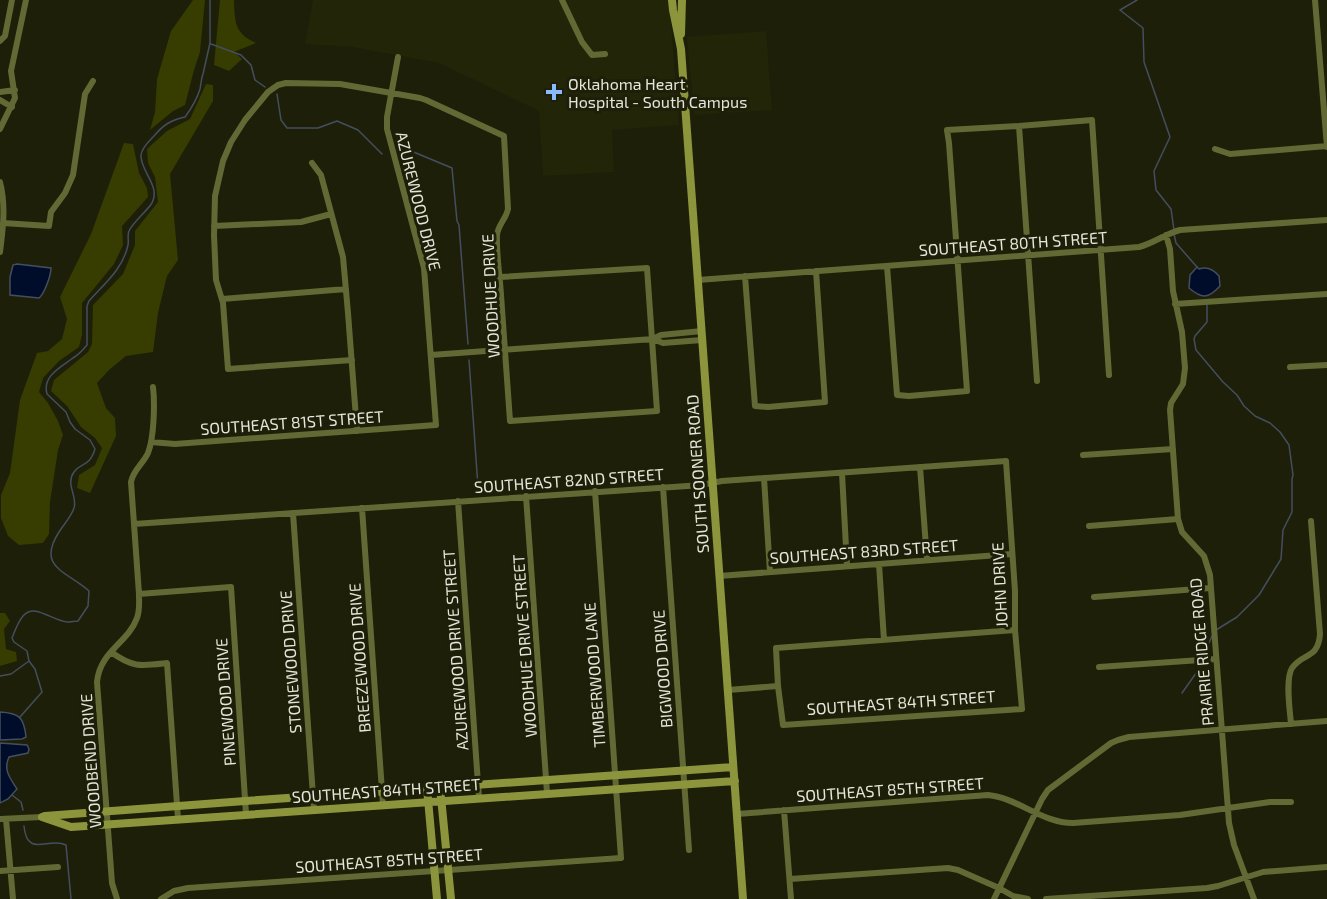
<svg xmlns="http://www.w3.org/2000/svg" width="1327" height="899" font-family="'Exo 2',sans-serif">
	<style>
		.built { fill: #222507 }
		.green { fill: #373c00 }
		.water { fill: #000d2a; stroke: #444e5e; stroke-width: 1.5 }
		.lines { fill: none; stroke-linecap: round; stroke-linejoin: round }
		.stream { stroke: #444e5e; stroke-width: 1.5 }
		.street { stroke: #636934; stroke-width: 6 }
		.secondary { stroke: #8c953c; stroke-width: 8 }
		.poi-dot { fill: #88bafc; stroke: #1d1f09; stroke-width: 2 }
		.labels { text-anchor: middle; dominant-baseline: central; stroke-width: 6; stroke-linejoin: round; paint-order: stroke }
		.poi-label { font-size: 16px; fill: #e3e6d8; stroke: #1d1f09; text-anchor: start }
		.street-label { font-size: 16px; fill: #e3e6d8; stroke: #1d1f09 }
	</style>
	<rect width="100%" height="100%" fill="#1d1f09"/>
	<!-- built -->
	<path class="built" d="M313,0H669L679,125L612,130L614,172L543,176L539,111L439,63L352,47L305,44Z
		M766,31L772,110L694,115L687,37Z"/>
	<!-- green -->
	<path class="green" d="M193,0H205L200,52L194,70L185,105L173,111L150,130L155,112L157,79L171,31Z
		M220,0H234C235,22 234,33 256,43L234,52L242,59L229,71L214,65Z
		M206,84L213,85V101L170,174L178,260L167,276L158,313L153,352L126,356L109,370L97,383L106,408L115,418L116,436L90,493L77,488L79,475L95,465L102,448L95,438L81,427L67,406L51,391L54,380L88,352L92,344L93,305L123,274L135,245V231L158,202L155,177L148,163L147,149L167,131L190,119Z
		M124,143L133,144L139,173L147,188L148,197L122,226L123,245L114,264L82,303V335L79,347L59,361L43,378L39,392L48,403L58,421L63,435L58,450L50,502L49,534L43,543L19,545L8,536L1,518V495L10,473L20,400L37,353L48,351L62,339L67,319L60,297L91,234Z
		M0,613H5L10,621L4,629L6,649L16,652L17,661L0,666Z"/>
	<!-- water -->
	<path class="water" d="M17,264L51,268C51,276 44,294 39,298L10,295V277L13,265Z
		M1197,267L1199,269C1207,266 1214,270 1219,276L1220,286C1208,299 1202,299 1189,288L1190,275Z
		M0,712C19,713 24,717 26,737L22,739L0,740Z
		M0,743L27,745L29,749L28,753L9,757C3,770 10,778 17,789L8,799L0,803Z"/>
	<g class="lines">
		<!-- stream -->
		<path class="stream" d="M1137,0L1120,10L1143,28L1144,62L1170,137L1154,171L1156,190L1171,209L1174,230
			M211,44L241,55L251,65L255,80L265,87
			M277,94L281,120L287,128H318L337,121L358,130L382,154
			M404,148L452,168L457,221L459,225L468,344
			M1174,234L1176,243L1197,267
			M1207,305V322L1195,336L1194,339L1196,350L1223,382L1237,395L1244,406L1255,416L1270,423L1280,432L1289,445L1293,475L1292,479V512L1283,530L1281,559L1259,595L1237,617L1216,630
			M469,360L478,487
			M1203,657L1212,636
			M0,676L11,674L29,661L27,651L14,642L12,638C15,630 18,622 23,616C35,602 53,622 68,622C69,622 77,621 78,621L88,606L89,591C67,571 36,568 59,532C64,524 71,517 74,508C78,497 65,484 74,472C81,462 89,468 95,449L90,440L75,429L70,422L66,412L47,394C42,376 61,367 73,358C78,355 83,350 87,345V306L89,301C104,284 123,269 128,245C129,241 127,235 129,231C132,223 147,211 152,203C161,186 140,171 141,155C142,147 149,141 154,136C163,125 171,120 185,117C191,109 197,99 200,89C201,84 201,79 203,74L210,43V0
			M1182,693L1199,669L1202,661
			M20,717L42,692L35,669L29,661
			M12,795L21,802L23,810
			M24,826C27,859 49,836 66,845L71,899"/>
		<!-- street -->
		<path class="street" d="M562,0L582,42L592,55L605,54
			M1315,0L1327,147
			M0,41L5,36L12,0
			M0,92L15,90
			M0,100L12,107
			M1019,126L1037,381
			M0,129L15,98L11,71L26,0
			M1215,149L1230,154L1327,146
			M312,163L321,175L343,257L348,313L357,431
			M0,182C6,205 3,229 0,252
			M3,223L49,226L51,212L65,193L73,175L85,94L93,81
			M214,226L301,222L331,214
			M1166,235L1170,249L1173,291L1182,332L1185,368L1183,384L1171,403L1170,410L1178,519L1182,532L1204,556L1210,575L1229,823L1234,845L1254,899
			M887,266L897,395L909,396L967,391L949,143L947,130L1019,126L1092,120L1109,375
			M745,276L755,406L768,407L825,402L816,271
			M698,280L1139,247C1154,243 1165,234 1180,230L1327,220
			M222,299L346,289
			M1175,304L1327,294
			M653,339L663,343L702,340
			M431,355L653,339L661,335L702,331
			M352,360L228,369L223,303L216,280L214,235L215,196L223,161L231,142L245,120L268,92L278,85L286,83L340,84L420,98L426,100L504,136L508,209C506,219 498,225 497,235C496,253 500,276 501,295C504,337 507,379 510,421L657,411L647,268L500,277
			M1290,367L1327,365
			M151,442L175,444L436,425L424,268L387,129V117L398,57
			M1083,455L1173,449
			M920,467L927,560
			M842,473L847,566
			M764,478L770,572
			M663,487L689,850
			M526,496L547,793
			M458,501L479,798
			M362,508L383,805
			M293,513L314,810
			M134,524L702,485L722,481L1006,461L1015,591V630L1022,709L783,725L778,686L776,648L1015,630
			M1089,526L1178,519
			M879,564L884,640
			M719,576L1012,554
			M139,594L231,587L246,814
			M1094,597L1210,588
			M111,652C133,668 141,666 167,663L178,819
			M1099,667L1215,659
			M728,690L778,686
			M1291,724C1290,711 1285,679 1292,668C1303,652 1318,660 1320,634L1311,521
			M784,810L791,899
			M737,814L988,795C1018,798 1042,823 1073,823L1180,815L1270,802H1291
			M0,819L42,817
			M6,819L13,899
			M0,871L58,867
			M790,879L948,868L958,870L999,888L1013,896L1028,899
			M117,899L112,883L97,682C100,651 128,643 137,618C140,610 139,603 139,594L131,482C133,470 143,464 148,453C154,438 155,404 153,387
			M161,899L174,891L188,888L621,858L595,491
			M994,899L1042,799L1048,790L1111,743L1118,740L1129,737L1327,721
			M1046,899L1207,888L1218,886L1263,872L1327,867"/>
		<!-- secondary -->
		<path class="secondary" d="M672,0L673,10L681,49L743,899
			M681,34L682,0
			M440,787L451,899
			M427,788L437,899
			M45,816L245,801L733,767
			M42,817L71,827L735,781"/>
	</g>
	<!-- markers -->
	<path class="poi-dot" d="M551 83h6v6h6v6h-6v6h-6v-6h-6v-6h6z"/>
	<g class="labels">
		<!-- poi labels -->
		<g class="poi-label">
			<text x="568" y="83">Oklahoma Heart<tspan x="568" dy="18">Hospital - South Campus</tspan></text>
		</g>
		<!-- street labels -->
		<g class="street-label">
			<text transform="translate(419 201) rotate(76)">AZUREWOOD DRIVE</text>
			<text transform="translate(1013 243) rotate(-4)">SOUTHEAST 80TH STREET</text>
			<text transform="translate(490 296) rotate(-93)">WOODHUE DRIVE</text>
			<text transform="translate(292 422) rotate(-4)">SOUTHEAST 81ST STREET</text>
			<text transform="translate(697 474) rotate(-94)">SOUTH SOONER ROAD</text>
			<text transform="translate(569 480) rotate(-4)">SOUTHEAST 82ND STREET</text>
			<text transform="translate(864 551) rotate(-4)">SOUTHEAST 83RD STREET</text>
			<text transform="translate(999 585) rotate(-93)">JOHN DRIVE</text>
			<text transform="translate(524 646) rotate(-94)">WOODHUE DRIVE STREET</text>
			<text transform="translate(455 650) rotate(-94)">AZUREWOOD DRIVE STREET</text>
			<text transform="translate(1201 652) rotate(-95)">PRAIRIE RIDGE ROAD</text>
			<text transform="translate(359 658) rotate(-94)">BREEZEWOOD DRIVE</text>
			<text transform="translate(290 662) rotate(-94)">STONEWOOD DRIVE</text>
			<text transform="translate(662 669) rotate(-94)">BIGWOOD DRIVE</text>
			<text transform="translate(594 675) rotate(-94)">TIMBERWOOD LANE</text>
			<text transform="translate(225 702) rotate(-94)">PINEWOOD DRIVE</text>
			<text transform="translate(901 702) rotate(-4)">SOUTHEAST 84TH STREET</text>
			<text transform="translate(90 761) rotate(-94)">WOODBEND DRIVE</text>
			<text transform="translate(890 789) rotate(-4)">SOUTHEAST 85TH STREET</text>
			<text transform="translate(386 790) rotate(-4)">SOUTHEAST 84TH STREET</text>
			<text transform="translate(389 860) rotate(-4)">SOUTHEAST 85TH STREET</text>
		</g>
	</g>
</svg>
